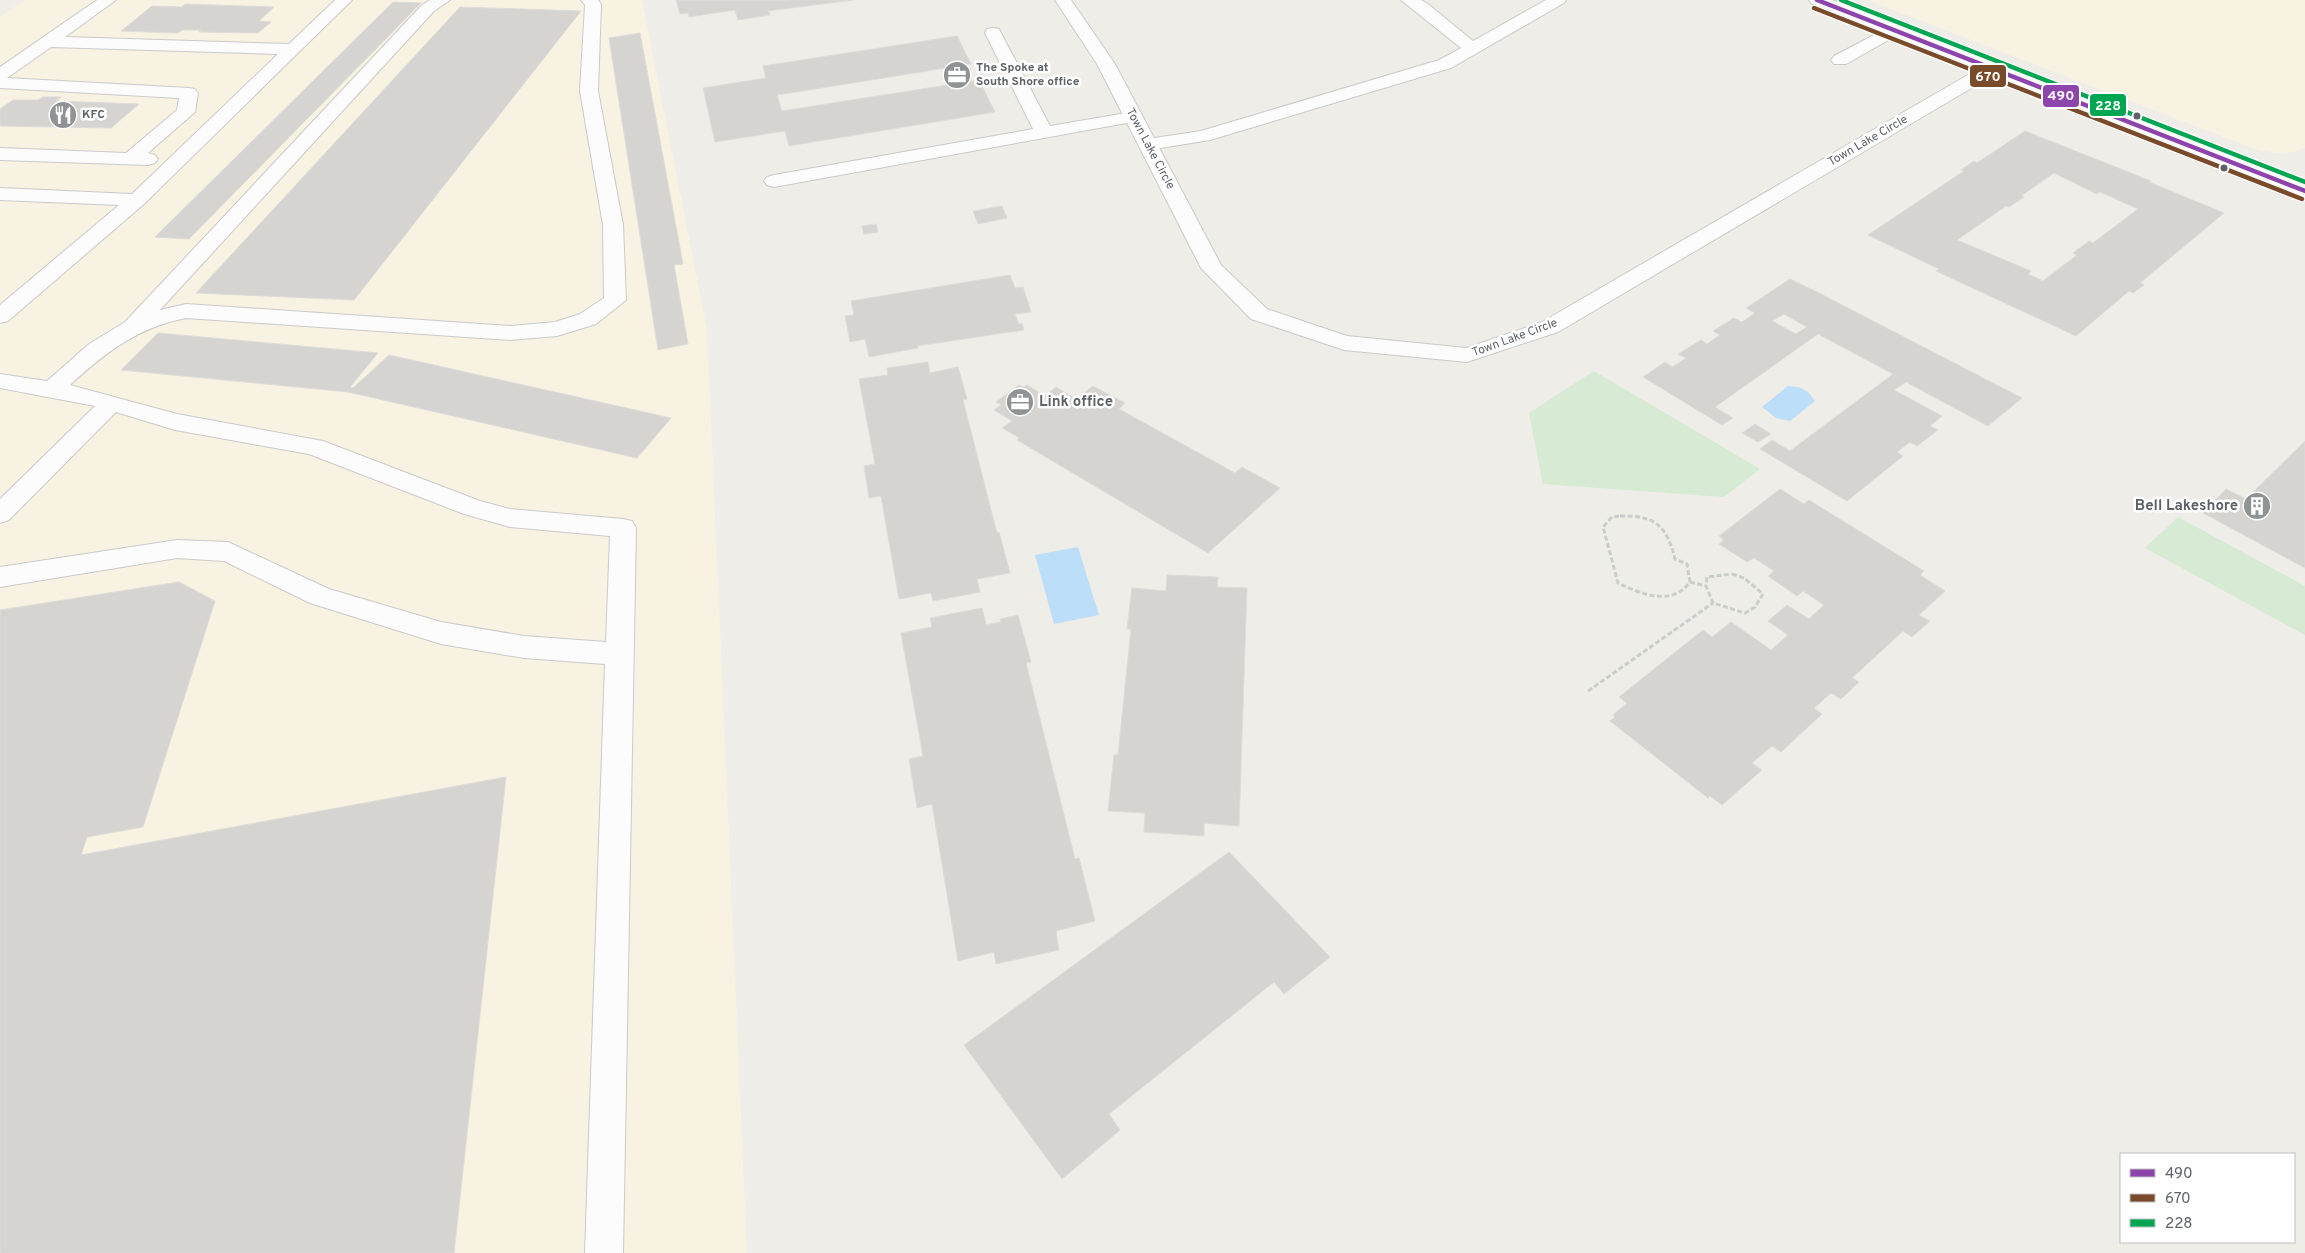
<svg xmlns="http://www.w3.org/2000/svg" width="2305" height="1253" font-family="Overpass,sans-serif">
	<style>
		.commercial { fill: #f7f2e2 }
		.green { fill: #d6ead4 }
		.water { fill: #bddef8 }
		.building { fill: #d5d4d1; stroke: #dddcd8; fill-rule: evenodd }
		.lines { fill: none; stroke-linecap: round; stroke-linejoin: round }
		.service-casing { stroke: #cacac9; stroke-width: 2 }
		.minor-casing { stroke: #cacac9; stroke-width: 2 }
		.tertiary-casing { stroke: #cacac9; stroke-width: 2 }
		.path { stroke: #cacecb; stroke-width: 3; stroke-dasharray: 5 2.5; stroke-linecap: butt }
		.service { fill: #fcfcfc; fill-rule: evenodd }
		.minor { fill: #fcfcfc; fill-rule: evenodd }
		.tertiary { fill: #fcfcfc; fill-rule: evenodd }
		.bus-1-casing { stroke: #fff; stroke-width: 7 }
		.bus-2-casing { stroke: #fff; stroke-width: 7 }
		.bus-3-casing { stroke: #fff; stroke-width: 7 }
		.bus-1 { stroke: #8e44ad; stroke-width: 4.5 }
		.bus-2 { stroke: #7a4b2a; stroke-width: 4.5 }
		.bus-3 { stroke: #00a651; stroke-width: 4.5 }
		.bus-dot { fill: #5e6267; stroke: #fff; stroke-width: 2 }
		.labels { text-anchor: middle; dominant-baseline: central; stroke-width: 5; stroke-linejoin: round; paint-order: stroke }
		.far-poi-label { font-size: 12px; font-weight: bold; fill: #5e6267; stroke: #fff; text-anchor: start }
		.far-street-label { font-size: 12px; fill: #5e6267; stroke: #fff }
		.poi-label { font-size: 15px; font-weight: bold; fill: #5e6267; stroke: #fff; text-anchor: start }
		.line-badge { stroke: #fff; stroke-width: 2 }
		.badge-label { font-size: 14px; text-anchor: middle; font-weight: bold; fill: #fff }
	</style>
	<rect width="100%" height="100%" fill="#eeede8"/>
	<!-- commercial -->
	<path class="commercial" d="M25,0H642L707,329L747,1253H0V17Z
		M1867,0H2305V148L2295,152L2276,153L2255,149Z"/>
	<!-- green -->
	<path class="green" d="M1594,371L1760,469L1724,497L1543,484L1529,413Z
		M2178,517L2305,586V635L2145,548Z"/>
	<!-- water -->
	<path class="water" d="M1788,386L1799,387L1808,392L1815,401L1790,421L1776,418L1762,407Z
		M1078,547L1099,615L1054,624L1035,555Z"/>
	<!-- building -->
	<path class="building" d="M676,0H853L768,11L770,15L738,20L735,10L689,17L688,13L680,14Z
		M393,2L421,3L189,239L155,237Z
		M185,4L274,7L259,21L271,22L258,33L199,32L201,30H182L178,33L121,31L152,6L182,7Z
		M460,7L581,11L354,300L196,293Z
		M640,33L683,264L674,265L688,344L658,350L609,38Z
		M957,36L971,64L777,95L782,111L979,80L995,112L789,146L785,131L715,142L703,88L766,78L763,66Z
		M43,97H61L56,101L139,104L111,128L0,126V109L13,100H38Z
		M2025,131L2151,181L2149,182L2224,213L2140,283L2144,285L2133,293L2129,291L2076,336L1936,271L1939,269L1868,235L1964,171L1961,170L1974,161L1977,163ZM2054,173L2097,194L2100,192L2138,209L2093,243L2089,241L2073,253L2077,255L2043,281L2028,274L2031,271L1957,240L2006,206L2009,207L2024,197L2021,196Z
		M1002,206L1007,218L978,224L973,211Z
		M876,224L878,232L864,234L862,226Z
		M1010,275L1015,288L1023,287L1031,312L1015,314L1019,324L1022,323L1024,330L917,346L918,348L869,357L865,339L850,342L845,316L854,315L851,301Z
		M1790,279L1817,292L2022,398L1988,426L1906,382L1894,390L1942,416L1930,426L1938,430L1917,446L1910,442L1897,452L1903,456L1847,501L1760,449L1772,440L1790,451L1893,374L1818,334L1715,407L1733,418L1722,425L1643,377L1665,362L1672,367L1686,358L1678,354L1701,340L1707,344L1720,335L1713,331L1734,318L1742,322L1755,313L1746,308ZM1784,314L1807,327L1796,334L1772,321Z
		M158,333L378,353L350,387L353,388L389,355L671,418L637,458L348,392L121,370Z
		M928,362L930,373L958,367L967,399L963,400L997,533L999,532L1010,573L977,579L980,592L933,601L931,593L899,599L881,496L869,498L864,466L875,464L859,379L888,375L887,368Z
		M1019,385L1024,387L1027,385L1045,396L1056,387L1076,399L1093,386L1125,403L1119,409L1235,473L1242,467L1280,488L1208,553L1017,440L1020,438L1002,428L1012,421L994,410L1001,405L996,402Z
		M1755,424L1771,434L1758,442L1742,433Z
		M2305,441V568L2203,513L2226,489L2246,499Z
		M1780,489L1804,504L1809,500L1924,571L1920,575L1945,591L1919,615L1930,621L1912,637L1903,631L1852,678L1859,682L1841,699L1831,693L1814,708L1822,714L1781,752L1772,746L1752,763L1762,770L1722,805L1710,796L1708,798L1610,721L1615,717L1613,715L1627,703L1619,697L1703,630L1712,637L1731,622L1771,650L1788,635L1768,621L1787,605L1809,619L1824,605L1803,591L1797,596L1768,576L1774,571L1754,558L1747,562L1719,544L1724,540L1719,536Z
		M1167,575L1218,577L1217,587L1247,588L1239,826L1204,823V836L1144,832L1145,813L1108,811L1114,755H1118L1131,629H1127L1132,588L1166,591Z
		M179,582L215,601L143,827L87,837L81,855L506,777L454,1253H0V610Z
		M982,608L986,625L1001,622L1000,619L1018,615L1031,662L1026,663L1075,859L1079,858L1095,921L1056,931L1059,950L996,964L994,952L958,961L932,804L917,808L909,759L923,756L901,633L932,627L930,618Z
		M1229,852L1330,957L1284,994L1274,982L1109,1114L1120,1130L1062,1179L964,1045Z"/>
	<g class="lines">
		<defs>
			<path id="service" d="M97,0H116L65,37L289,44L335,0H352L144,204L8,321L0,323V305L119,205L0,200V188L132,194L278,54L51,47L7,78L189,88L195,89L198,93L195,112L148,153L155,155L158,159L155,163L148,165L0,160V148L126,153L177,110L179,98L0,88V67Z
				M430,0H450L434,11L160,310L186,304L510,326L555,322L580,314L604,298L603,225L580,91L585,5L581,0H598L601,4L598,91L623,225L626,300L596,324L557,336L510,340L186,318C138,327 105,353 70,385L177,414L323,441L480,501L510,509L623,519L632,521L636,528L623,1253H585L605,664L524,658L441,644L310,603L224,561L177,558L0,587V567L177,540L228,542L329,589L441,622L524,636L606,642L610,536L510,527L464,514L309,454L175,430L116,412L9,520L0,523V499L95,406L0,388V374L47,381L89,344L125,322L422,5Z
				M1401,0H1421L1428,4L1473,41L1546,0H1566L1564,3L1451,68L1210,140L1148,150L1141,148L1139,144L1141,140L1201,131L1439,60L1461,48Z
				M1893,25L1899,26L1901,30L1899,34L1846,64H1834L1831,60L1834,56Z
				M993,28L999,29L1001,33L1050,126L1132,112L1138,113L1141,117L1138,121L1132,122L774,187L767,185L764,181L767,177L774,175L1033,129L985,33L987,29Z"/>
			<path id="minor" d="M1055,0H1071L1115,64L1221,265L1267,309L1347,336L1466,348L1542,322L1985,65H1997L2000,69L1997,73L1558,332L1467,362L1344,350L1251,319L1201,268L1097,64Z"/>
			<path id="tertiary" d="M1809,0H1832L2305,184V197L1811,3Z"/>
		</defs>
		<!-- service casing -->
		<use href="#service" class="service-casing"/>
		<!-- minor casing -->
		<use href="#minor" class="minor-casing"/>
		<!-- tertiary casing -->
		<use href="#tertiary" class="tertiary-casing"/>
		<!-- path -->
		<path class="path" d="M1620,516C1655,515 1667,526 1675,559L1687,564L1690,582C1672,607 1641,594 1618,583L1603,527L1612,517Z
			M1732,574L1744,578L1763,594L1755,607L1745,613L1713,603L1706,586L1707,577Z
			M1690,582L1706,586
			M1588,691L1713,603"/>
		<!-- service -->
		<use href="#service" class="service"/>
		<!-- minor -->
		<use href="#minor" class="minor"/>
		<!-- tertiary -->
		<use href="#tertiary" class="tertiary"/>
		<defs>
			<path id="bus-1" d="M1817,0L2305,191"/>
			<path id="bus-2" d="M1814,8L2302,199"/>
			<path id="bus-3" d="M1841,0L2305,182"/>
		</defs>
		<!-- bus-1 casing -->
		<use href="#bus-1" class="bus-1-casing"/>
		<!-- bus-2 casing -->
		<use href="#bus-2" class="bus-2-casing"/>
		<!-- bus-3 casing -->
		<use href="#bus-3" class="bus-3-casing"/>
		<!-- bus-1 -->
		<use href="#bus-1" class="bus-1"/>
		<!-- bus-2 -->
		<use href="#bus-2" class="bus-2"/>
		<!-- bus-3 -->
		<use href="#bus-3" class="bus-3"/>
	</g>
	<!-- icons -->
	<defs>
		<symbol id="office-disc" viewBox="-11 -11 22 22"><circle r="9.5" fill="#909394" stroke="#fff"/><path d="M-6-3h4V-5.5h4V-3h4V5H-6ZM-1-4.5V-3h2v-1.5ZM-6 0V1H6V0Z" fill="#fff"/></symbol>
		<symbol id="restaurant-disc" viewBox="-11 -11 22 22"><circle r="9.5" fill="#909394" stroke="#fff"/><path d="M-5-6h1v4h1v-4h1v4h1v-4h1v5L-1.5 .5V6h-2V.5L-5-1ZM5-6V6H3V1.5H1.5Q1.5-4 5-6Z" fill="#fff"/></symbol>
		<symbol id="building-disc" viewBox="-11 -11 22 22"><circle r="9.5" fill="#909394" stroke="#fff"/><path d="M-4-6H4V6H1V3H-1V6H-4ZM-2.5-4.3h1.7v1.8h-1.7ZM.8-4.3h1.7v1.8H.8ZM-2.5-1h1.7V.8h-1.7ZM.8-1h1.7V.8H.8Z" fill="#fff"/></symbol>
	</defs>
	<g fill-rule="evenodd">
		<use href="#office-disc" x="941" y="59" width="32" height="32"/>
		<use href="#restaurant-disc" x="47" y="99" width="32" height="32"/>
		<use href="#office-disc" x="1004" y="386" width="32" height="32"/>
		<use href="#building-disc" x="2241" y="490" width="32" height="32"/>
	</g>
	<!-- markers -->
	<g class="bus-dot">
		<circle cx="2137" cy="116" r="4.5"/>
		<circle cx="2224" cy="168" r="4.5"/>
	</g>
	<g class="labels">
		<!-- far-poi labels -->
		<g class="far-poi-label">
			<text x="976" y="68">The Spoke at<tspan x="976" dy="14">South Shore office</tspan></text>
			<text x="82" y="115">KFC</text>
		</g>
		<!-- far-street labels -->
		<g class="far-street-label">
			<text transform="translate(1868 141) rotate(-30)">Town Lake Circle</text>
			<text transform="translate(1150 149) rotate(62)">Town Lake Circle</text>
			<text transform="translate(1515 338) rotate(-20)">Town Lake Circle</text>
		</g>
		<!-- poi labels -->
		<g class="poi-label">
			<text x="1039" y="402">Link office</text>
			<text x="2238" y="506" text-anchor="end">Bell Lakeshore</text>
		</g>
	</g>
	<g class="line-badge">
		<rect x="1969" y="64" width="38" height="24" rx="5" fill="#7a4b2a"/>
		<rect x="2042" y="84" width="38" height="24" rx="5" fill="#8e44ad"/>
		<rect x="2089" y="93" width="38" height="24" rx="5" fill="#00a651"/>
	</g>
	<g class="badge-label">
		<text x="1988" y="81">670</text>
		<text x="2061" y="100">490</text>
		<text x="2108" y="110">228</text>
	</g>
	<!-- legend -->
	<rect x="2120" y="1153" width="175" height="90" fill="#ffffff" stroke="#bfc0c2"/>
	<rect x="2130" y="1169" width="25" height="8" fill="#8e44ad" stroke="#bfc0c2"/>
	<text x="2165" y="1178" font-size="15" fill="#5e6267">490</text>
	<rect x="2130" y="1194" width="25" height="8" fill="#7a4b2a" stroke="#bfc0c2"/>
	<text x="2165" y="1203" font-size="15" fill="#5e6267">670</text>
	<rect x="2130" y="1219" width="25" height="8" fill="#00a651" stroke="#bfc0c2"/>
	<text x="2165" y="1228" font-size="15" fill="#5e6267">228</text>
</svg>
